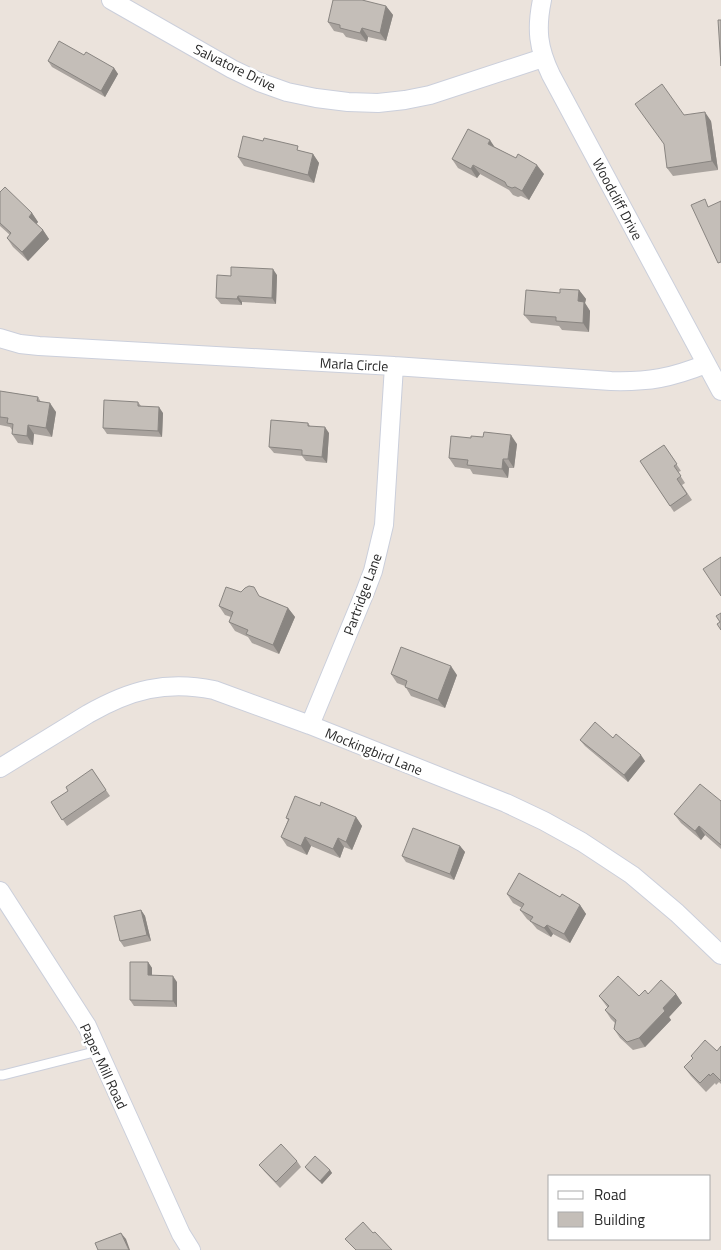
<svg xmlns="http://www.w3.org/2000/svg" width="721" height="1250" font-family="'Titillium Web',sans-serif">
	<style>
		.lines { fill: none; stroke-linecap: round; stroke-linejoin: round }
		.lane-casing { stroke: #cbcfdb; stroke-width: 11 }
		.street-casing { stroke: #cbcfdb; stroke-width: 20 }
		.lane { stroke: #fff; stroke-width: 9 }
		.street { stroke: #fff; stroke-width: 18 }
		.wall { fill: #a9a39e }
		.shaded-wall { fill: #898581 }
		.building { fill: #c4beb8; stroke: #898581 }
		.labels { text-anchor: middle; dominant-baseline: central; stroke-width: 5; stroke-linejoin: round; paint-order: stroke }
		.street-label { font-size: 14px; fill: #2a2a2a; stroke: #fff }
	</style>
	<rect width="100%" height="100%" fill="#ebe3dc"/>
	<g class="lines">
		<defs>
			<path id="lane" d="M0,1075H3L98,1051"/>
			<path id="street" d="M111,0L232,69L259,82L287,92L316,98L348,102L378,103L405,100L430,95L543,58
				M542,0C536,29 538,48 551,75L721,391
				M0,338L20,344L39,346L394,366L611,381C649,382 671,378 706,364
				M310,725L365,592L373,571L384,525L394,366
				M0,768L88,714C130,690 166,680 214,690L310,725L506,803L544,821L582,842L632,875L677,913L721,955
				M0,891L87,1026L181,1234L191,1250"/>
		</defs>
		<!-- lane casing -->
		<use href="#lane" class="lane-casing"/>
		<!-- street casing -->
		<use href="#street" class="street-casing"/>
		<!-- lane -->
		<use href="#lane" class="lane"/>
		<!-- street -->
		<use href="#street" class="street"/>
	</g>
	<!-- wall -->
	<path class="wall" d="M386,6L393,15L386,41L368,37L367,42L346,37L343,33L334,31L328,22Z
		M84,55L114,68L118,74L105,97L52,67L48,61Z
		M684,115L711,121L718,170L673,176L667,168Z
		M495,147L544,174L529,200L521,196L518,197L513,195L509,190L480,174L477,178L458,168L452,159Z
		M301,151L313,154L319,163L314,183L244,166L238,157Z
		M0,192L32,213L38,222L36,224L43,230L49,239L28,261L13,247L7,238L10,235L0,226Z
		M277,275L276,304L242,302V305L221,304L216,298L231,276Z
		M579,290L586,299L585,303L590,311L589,332L562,330L559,326L531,323L524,315L560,293Z
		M0,391L38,397L41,402L56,412L52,437L34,434L33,445L18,443L12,434V430L10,427L0,425Z
		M138,402L141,406L163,413L162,437L107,434L103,428Z
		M308,423L310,426L329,433L327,463L306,461L302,456L274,453L269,447Z
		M517,444L514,468H509L508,478L473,474L470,469L455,467L449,458Z
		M664,445L681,471L678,472L685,483L682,485L692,500L674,512L640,461Z
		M241,592L261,597L288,608L295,617L279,654L252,643L248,637L235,631L229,622L231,617L225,615L219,606Z
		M391,674L457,675L445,708L411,696L405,686L397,683Z
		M580,740L645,761L628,782L585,746Z
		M92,769L110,796L67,826L51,802L68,791Z
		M721,801V849L705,835L701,840L681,823L674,814Z
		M320,806L356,817L362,826L352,850L344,847L340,858L311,846L307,855L287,846L281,837L288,820L286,818Z
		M460,846L465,852L454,880L406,862L402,856Z
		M507,894L560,897L580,905L586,914L570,943L553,934L551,937L537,929L531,922L527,919L520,910L522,908L513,903Z
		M141,910L145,916L151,941L124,947L120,941Z
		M148,962L152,968V975L177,982V1007L134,1006L130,1000Z
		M648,994H676L682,1003L669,1017L671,1020L645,1047L633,1050L620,1038L614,1029L615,1023L611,1019L605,1010L608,1008L599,996H639Z
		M721,1046V1084L719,1082L716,1085L715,1083L706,1092L691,1076L684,1067L693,1058L691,1056L717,1051Z
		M297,1161L301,1167L280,1188L264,1171L259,1165Z
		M305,1167L330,1170L332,1173L322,1184L307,1170Z"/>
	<!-- shaded-wall -->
	<path class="shaded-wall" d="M386,6L393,15L386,41L380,33Z
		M362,28L368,37L367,42L360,33Z
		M114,68L118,74L105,97L101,91Z
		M705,112L711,121L718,170L712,161Z
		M490,140L496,149L488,144Z
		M313,154L319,163L314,183L308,175Z
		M473,165L480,174L477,178L471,169Z
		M537,165L544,174L529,200L522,191Z
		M32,213L38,222L35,226L29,217Z
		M43,230L49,239L28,261L22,252Z
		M273,269L277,275L276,304L272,298Z
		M579,290L586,299L585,303L590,311L589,332L583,323L578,301Z
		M238,296L242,302V305L237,299Z
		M50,403L56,412L52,437L46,428Z
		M159,407L163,413L162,437L158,431Z
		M28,425L34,434L33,445L27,436Z
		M325,427L329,433L327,463L322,457Z
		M511,435L517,444L514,468L508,459Z
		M503,459L509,468L508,478L502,469Z
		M288,608L295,617L279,654L273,645Z
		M451,666L457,675L445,708L438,700Z
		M641,755L645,761L628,782L624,775Z
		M356,817L362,826L352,850L346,842Z
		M699,826L705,835L701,840L695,831Z
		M305,837L311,846L307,855L301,846Z
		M338,838L344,847L340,858L333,849Z
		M460,846L465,852L454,880L450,874Z
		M580,905L586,914L570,943L564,934Z
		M141,910L145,916L151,941L147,935Z
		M547,925L553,934L551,937L544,928Z
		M148,962L152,968V981L148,975Z
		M173,976L177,982V1007L173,1001Z
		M676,994L682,1003L669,1017L671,1020L645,1047L639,1038L663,1008Z
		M330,1170L332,1173L322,1184L320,1181Z
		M121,1233L126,1239L130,1250H129Z"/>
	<!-- building -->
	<path class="building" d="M333,0H362L386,6L380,33L362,28L360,33L340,28V25L328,22Z
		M718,20H721V66Z
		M59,41L84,55L86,52L114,68L101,91L48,61Z
		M662,84L684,115L705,112L712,161L667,168L664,144L635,104Z
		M468,129L490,140L488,144L516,158L518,154L537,165L522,191L515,187L512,188L507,186L505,182L473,165L471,169L452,159Z
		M243,136L263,141L264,138L298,146L297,150L313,154L308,175L238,157Z
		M5,187L32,213L29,217L43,230L22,252L7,238L11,233L0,223V192Z
		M705,199L708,207L721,201V262L718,263L691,205Z
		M231,267L273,269L272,298L238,296L237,299L216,298L217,275L231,276Z
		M560,289L579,290L578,301L584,302L583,323L556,321V317L524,315L526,290L560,293Z
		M0,391L38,397L37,401L50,403L46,428L28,425L27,436L12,434L13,424L7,423L8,418L0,417Z
		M104,400L138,402V406L159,407L158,431L103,428Z
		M271,420L308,423V426L325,427L322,457L302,455V450L269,447Z
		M484,432L511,435L508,459H503L502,469L467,465L468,460L449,458L451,436L471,438V436L483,437Z
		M664,445L677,464L674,466L681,476L677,479L687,494L670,506L640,461Z
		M721,557V596L703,569Z
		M249,586L254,587L259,596L288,608L273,645L246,634L248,630L229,622L233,612L219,606L226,587L241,592L245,588Z
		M721,613V630L717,624L720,622L716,616Z
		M401,647L451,666L438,700L405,687L407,681L391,674Z
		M595,722L613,738L616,734L641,755L624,775L580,740Z
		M92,769L106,790L62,820L51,802L68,791L66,787Z
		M700,784L721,801V845L699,826L695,831L674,814Z
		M295,796L320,806L321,802L356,817L346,842L338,838L333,849L305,837L301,846L281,837L289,819L286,818Z
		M413,828L460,846L450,874L402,856Z
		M519,873L560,897L562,894L580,905L564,934L547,925L544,928L530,921L533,917L520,910L524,904L507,894Z
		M141,910L147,935L120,941L114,916Z
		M130,962H148V975L173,976V1001L130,1000Z
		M618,976L639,996L645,990L648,994L661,980L676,994L663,1008L665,1011L639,1038L627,1042L614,1029L616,1020L605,1010L609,1006L599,996Z
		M705,1040L717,1051L721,1046V1081L713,1073L710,1076L709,1074L700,1083L684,1067L693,1058L691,1056Z
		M281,1144L297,1161L276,1182L259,1165Z
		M315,1156L330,1170L320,1181L305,1167Z
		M363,1222L373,1233L375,1232L392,1250H356L345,1239Z
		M121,1233L129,1250H98L95,1243Z"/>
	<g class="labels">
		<!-- street labels -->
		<g class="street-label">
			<text transform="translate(235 67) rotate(26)">Salvatore Drive</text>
			<text transform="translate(618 199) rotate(62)">Woodcliff Drive</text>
			<text transform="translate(354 364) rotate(3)">Marla Circle</text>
			<text transform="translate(362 594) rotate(-70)">Partridge Lane</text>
			<text transform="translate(374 751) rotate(22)">Mockingbird Lane</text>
			<text transform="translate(104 1066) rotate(65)">Paper Mill Road</text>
		</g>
	</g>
	<!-- legend -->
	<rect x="548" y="1175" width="162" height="65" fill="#ffffff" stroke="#aaaaaa"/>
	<rect x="558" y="1191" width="25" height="8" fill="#ffffff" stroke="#aaaaaa"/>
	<text x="594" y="1200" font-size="15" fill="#2a2a2a">Road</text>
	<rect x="558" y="1212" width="25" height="15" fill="#c4beb8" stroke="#aaaaaa"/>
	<text x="594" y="1225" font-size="15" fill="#2a2a2a">Building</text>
</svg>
